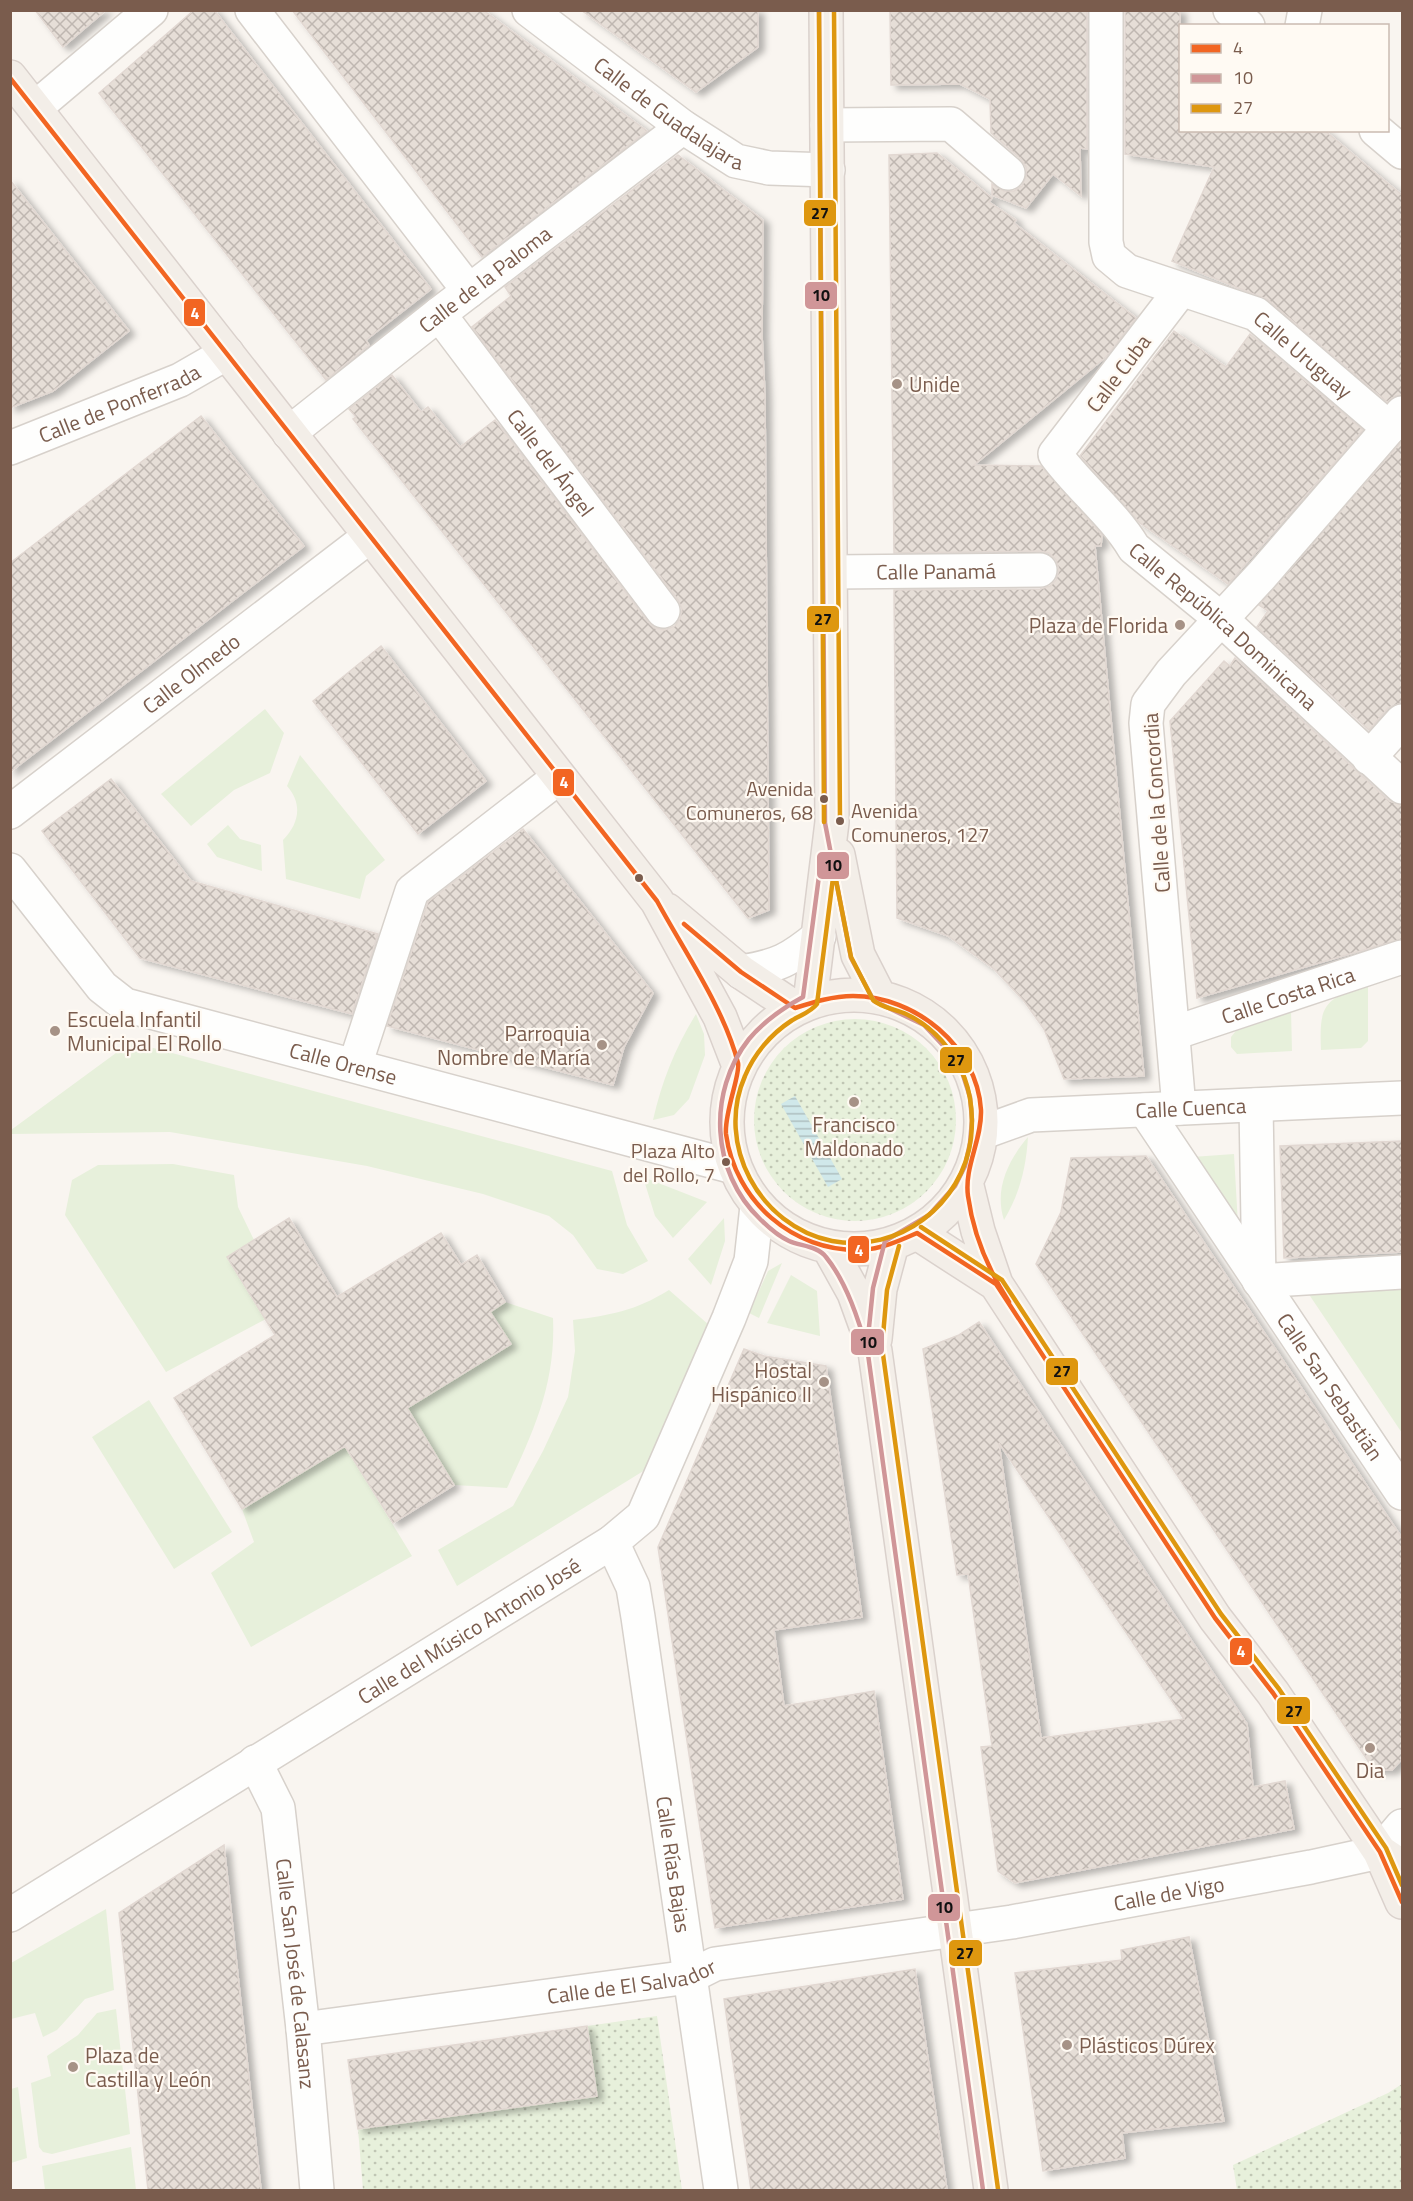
<svg xmlns="http://www.w3.org/2000/svg" width="1413" height="2201" font-family="'Titillium Web',sans-serif">
	<style>
		.grass { fill: url(#grass-dots) }
		.garden { fill: #e7f0db }
		.water { fill: url(#water-rules) }
		.building { fill: url(#building-cross-hatch); stroke: #e2d8d2; stroke-width: 1.5; fill-rule: evenodd; filter: url(#shadow) }
		.lines { fill: none; stroke-linecap: round; stroke-linejoin: round }
		.minor-casing { stroke: #d7d1cb; stroke-width: 36 }
		.major-casing { stroke: #dad1cc; stroke-width: 36 }
		.minor { stroke: #fefefd; stroke-width: 33 }
		.major { stroke: #f3eee8; stroke-width: 33 }
		.bus-1-casing { stroke: #fffaf3; stroke-width: 9 }
		.bus-2-casing { stroke: #fffaf3; stroke-width: 9 }
		.bus-3-casing { stroke: #fffaf3; stroke-width: 9 }
		.bus-1 { stroke: #f26522; stroke-width: 4.5 }
		.bus-2 { stroke: #d09698; stroke-width: 4.5 }
		.bus-3 { stroke: #de970f; stroke-width: 4.5 }
		.poi-dot { fill: #a69286; stroke: #fffaf3; stroke-width: 2 }
		.bus-dot { fill: #7a5c4d; stroke: #fffaf3; stroke-width: 2 }
		.labels { text-anchor: middle; dominant-baseline: central; stroke-width: 4.5; stroke-linejoin: round; paint-order: stroke }
		.bus-label { font-size: 20px; fill: #7a5c4d; stroke: #fffaf3; text-anchor: end }
		.street-label { font-size: 21px; fill: #7a5c4d; stroke: #fffaf3 }
		.poi-label { font-size: 21px; fill: #7a5c4d; stroke: #fffaf3; text-anchor: start }
		.line-badge { stroke: #fffaf3; stroke-width: 2 }
		.badge-label { font-size: 16px; text-anchor: middle; font-weight: bold; fill: #fff }
		.pale-badge-label { font-size: 16px; text-anchor: middle; font-weight: bold; fill: #111 }
	</style>
	<defs>
		<pattern id="grass-dots" width="8" height="8" patternUnits="userSpaceOnUse" patternTransform="scale(1.5)"><rect width="8" height="8" fill="#e7f0db"/><path d="M2 2h.1M6 6h.1" fill="none" stroke="#c0c6b4" stroke-width="1.8" stroke-linecap="round"/></pattern>
		<pattern id="water-rules" width="6" height="5" patternUnits="userSpaceOnUse" patternTransform="scale(1.5)"><rect width="6" height="5" fill="#d0e8ea"/><path d="M0 2.5h6" fill="none" stroke="#aebfc0"/></pattern>
		<pattern id="building-cross-hatch" width="8" height="8" patternUnits="userSpaceOnUse" patternTransform="scale(1.5)"><rect width="8" height="8" fill="#e6ded7"/><path d="M0 0l8 8M0 8l8-8" fill="none" stroke="#bfb7b1"/></pattern>
		<filter id="shadow"><feDropShadow dx="6" dy="4" stdDeviation="3" flood-color="#0004"/></filter>
	</defs>
	<rect width="100%" height="100%" fill="#f9f5f0"/>
	<!-- grass -->
	<path class="grass" d="M754 1120a101 101 0 1 1 202 0a101 101 0 1 1-202 0Z
		M657,2016L682,2190H363L358,2129L597,2096L587,2026Z
		M1402,2084V2190H1237L1233,2165L1388,2093Z"/>
	<!-- garden -->
	<path class="garden" d="M265,709L284,733L270,773L234,790L191,826L161,794Z
		M300,755L385,860L366,876L360,899L286,879L283,840C299,824 303,804 287,786Z
		M228,825L240,839L261,845L262,871L217,857L207,844Z
		M1368,985V1041L1361,1048L1321,1050C1319,1004 1324,999 1368,985Z
		M1291,1010L1292,1051L1237,1054L1231,1047V1037L1239,1027Z
		M696,1014L704,1034L705,1055L689,1099L674,1115L653,1120C662,1081 675,1048 696,1014Z
		M131,1042L612,1171L627,1225L648,1261L623,1274L597,1269L573,1235L549,1216L483,1194L367,1166L170,1132L11,1134V1130Z
		M1028,1137C1026,1168 1020,1193 1004,1220C994,1190 1008,1160 1028,1137Z
		M1234,1154L1238,1225L1192,1157Z
		M173,1164L234,1175L238,1207L254,1240L227,1257L266,1319L166,1372L65,1215L72,1180L98,1165Z
		M643,1177L707,1202L673,1238L655,1216Z
		M724,1218L725,1241L711,1285L688,1259Z
		M782,1263L759,1318L749,1313L768,1271Z
		M791,1275L817,1291L820,1336L767,1323Z
		M1402,1286V1433L1306,1290Z
		M669,1290L709,1325L645,1470L457,1586L438,1550L513,1506L543,1451L568,1397L575,1351L573,1320C611,1315 635,1311 669,1290Z
		M505,1302L553,1318C556,1383 534,1431 507,1488L454,1485L407,1408L511,1344L490,1312Z
		M149,1400L232,1532L174,1569L92,1437Z
		M345,1446L412,1556L251,1647L211,1573L254,1542L242,1509Z
		M106,1909L114,1990L85,1999L57,2030L43,2037L35,2013L11,2019V1963Z
		M116,2009L130,2134L52,2154L43,2152L39,2147L31,2083L51,2076L47,2056L78,2035L97,2013Z
		M18,2087L27,2158L11,2163V2089Z
		M131,2147L136,2190H45L42,2166Z"/>
	<!-- water -->
	<path class="water" d="M795,1096L842,1179L828,1187L781,1104Z"/>
	<!-- building -->
	<path class="building" d="M35,10H106L63,47Z
		M194,10H214L431,289L366,340L369,345L326,380L99,93Z
		M292,10H483L647,131L482,257Z
		M581,10H758V47L696,92Z
		M890,10H1087V149L1080,148L1081,196L1053,174L1026,208L992,195V184L1004,191H1014L1022,186L1026,176V167L1021,159L991,133L990,99L960,84L891,85Z
		M1125,10H1180V130H1324L1402,195V395L1395,396L1387,402L1268,300L1172,261L1214,167L1125,154Z
		M937,153L992,198L989,202L1016,220L1014,223L1136,318L1106,357L974,465L1041,466L1102,535L1101,546H1095L1144,1076L1064,1079L1044,1029L1024,1001L994,969L948,936L897,918L894,590L1040,589L1050,586L1056,580L1059,570L1056,560L1049,553L1040,551L894,553L889,155Z
		M678,155L763,220L762,335L765,395L769,910L748,918L353,419L356,417L349,409L392,375L421,412L428,407L460,447L495,420L648,622L655,628L665,630L675,626L680,619L682,609L678,600L472,327L511,296L505,287Z
		M10,180L129,331L53,391L10,408Z
		M1174,331L1226,367L1250,334L1363,430L1228,584L1140,523L1080,456Z
		M201,416L304,546L10,772V563Z
		M1402,441V703L1388,708L1369,730L1257,627L1268,611L1259,605Z
		M381,646L486,781L418,834L313,701Z
		M1235,658L1389,801L1402,805V939L1197,998L1170,721L1224,661L1230,666Z
		M111,779L191,881L378,934L352,1014L140,958L42,831Z
		M523,829L653,993L624,1047L613,1085L387,1026L428,902Z
		M1402,1141V1252L1284,1258L1280,1146Z
		M1146,1156L1402,1538V1759L1392,1770H1374L1036,1264L1061,1212L1071,1158Z
		M289,1218L337,1297L441,1233L461,1265L477,1255L505,1302L490,1312L511,1344L407,1408L454,1485L393,1523L345,1446L242,1509L174,1398L275,1335L227,1257Z
		M979,1322L1247,1724L1253,1787L1285,1781L1294,1829L1015,1883L998,1871L981,1747L992,1746L968,1574L957,1575L923,1349L959,1335ZM999,1443L1184,1719L1041,1738Z
		M744,1349L764,1356L826,1366L862,1617L774,1630L784,1706L874,1691L903,1899L715,1928L658,1547Z
		M224,1845L261,2190H148L119,1913Z
		M1189,1937L1224,2121L1122,2133L1125,2158L1043,2171L1015,1973L1122,1960L1121,1950Z
		M915,1969L947,2190H751L724,1999Z
		M587,2026L597,2096L358,2129L348,2060Z"/>
	<g class="lines">
		<defs>
			<g id="minor">
				<path d="M252,10L469,291"/>
				<path id="s1" d="M529,10L683,127L736,161L769,168L828,170"/>
				<path id="s2" d="M1106,10V242L1109,256L1127,271L1256,314L1389,428"/>
				<path d="M1230,10L1248,26"/>
				<path d="M1302,26L1305,10"/>
				<path d="M35,108L151,10"/>
				<path d="M827,125L951,124L1008,173"/>
				<path d="M1376,130L1402,152"/>
				<path id="s3" d="M1180,291L1055,454C1079,487 1113,513 1134,548L1221,619L1402,787"/>
				<path id="s4" d="M439,314L663,611"/>
				<path id="s5" d="M289,433L439,314L683,127"/>
				<path id="s6" d="M10,448L180,380L227,353"/>
				<path id="s7" d="M831,572L1040,570"/>
				<path d="M1369,758L1402,721"/>
				<path id="s8" d="M10,812L370,536"/>
				<path id="s9" d="M10,870L102,987L125,1005L734,1167"/>
				<path d="M741,972C778,966 790,960 819,936"/>
				<path id="s10" d="M1174,1033L1402,957"/>
				<path d="M355,1065L412,891L559,777"/>
				<path d="M1256,1105L1259,1281L1402,1272"/>
				<path d="M1179,1108L1146,723L1148,704L1171,673L1262,575L1402,413"/>
				<path id="s11" d="M1145,1110L1402,1493"/>
				<path id="s12" d="M981,1133L1031,1115L1402,1098"/>
				<path id="s13" d="M612,1542L633,1587L638,1617L721,2190"/>
				<path id="s14" d="M255,1762L278,1808L303,2029L317,2190"/>
				<path id="s15" d="M10,1915L612,1542L643,1516L729,1318L751,1261L757,1206"/>
				<path id="s16" d="M303,2029L689,1977L715,1964L1012,1922L1311,1867L1380,1852L1402,1826"/>
			</g>
			<path id="major" d="M10,77L657,901L720,1017L739,1066
				M838,855L858,955L879,996
				M667,910L741,972L795,1008
				M727 1122a127 127 0 1 1 254 0a127 127 0 1 1-254 0Z
				M810,1002L832,822L826,10
				M966,1182L978,1231L996,1284L1215,1618L1273,1693L1380,1852L1402,1867
				M917,1233L996,1284
				M829,1248L854,1293L875,1351L991,2190
				M875,1339L880,1289L892,1244
				M1380,1852L1402,1902"/>
		</defs>
		<!-- minor casing -->
		<use href="#minor" class="minor-casing"/>
		<!-- major casing -->
		<use href="#major" class="major-casing"/>
		<!-- minor -->
		<use href="#minor" class="minor"/>
		<!-- major -->
		<use href="#major" class="major"/>
		<defs>
			<path id="bus-1" d="M10,78L657,901C684,951 724,1008 738,1063C741,1073 724,1113 726,1134C735,1201 793,1252 861,1250C881,1249 899,1241 917,1233L996,1284L1215,1618L1273,1693L1380,1852L1402,1902
				M684,924L741,972L795,1008C814,1002 833,996 853,996C915,996 977,1046 981,1110C982,1140 964,1167 968,1196C973,1233 989,1271 1009,1302"/>
			<path id="bus-2" d="M819,10L825,823L851,958L874,1001L924,1025L952,1055L963,1075L970,1097L972,1120L970,1143L965,1166L955,1186L929,1215L885,1241L873,1288L867,1347L983,2190
				M819,876L803,997C783,1008 764,1021 749,1039C707,1092 711,1172 760,1219C768,1227 778,1236 789,1241C800,1246 818,1246 826,1257C847,1283 859,1321 868,1353"/>
			<path id="bus-3" d="M819,10L824,822
				M834,10L840,821
				M834,870L851,957L873,1000C882,1008 895,1009 906,1014C919,1020 932,1030 942,1041C967,1069 975,1101 971,1138C963,1204 899,1254 832,1241C759,1226 715,1144 745,1076C754,1054 771,1034 791,1021C799,1016 811,1012 817,1004Z
				M921,1227L1002,1280L1221,1614L1279,1689L1386,1848L1402,1885
				M899,1246L887,1290L882,1347L998,2189"/>
		</defs>
		<!-- bus-1 casing -->
		<use href="#bus-1" class="bus-1-casing"/>
		<!-- bus-2 casing -->
		<use href="#bus-2" class="bus-2-casing"/>
		<!-- bus-3 casing -->
		<use href="#bus-3" class="bus-3-casing"/>
		<!-- bus-1 -->
		<use href="#bus-1" class="bus-1"/>
		<!-- bus-2 -->
		<use href="#bus-2" class="bus-2"/>
		<!-- bus-3 -->
		<use href="#bus-3" class="bus-3"/>
	</g>
	<!-- markers -->
	<g class="poi-dot">
		<circle cx="897" cy="384" r="6"/>
		<circle cx="1180" cy="625" r="6"/>
		<circle cx="55" cy="1031" r="6"/>
		<circle cx="602" cy="1045" r="6"/>
		<circle cx="854" cy="1102" r="6"/>
		<circle cx="824" cy="1382" r="6"/>
		<circle cx="1370" cy="1748" r="6"/>
		<circle cx="1067" cy="2045" r="6"/>
		<circle cx="73" cy="2067" r="6"/>
	</g>
	<g class="bus-dot">
		<circle cx="824" cy="799" r="5"/>
		<circle cx="840" cy="821" r="5"/>
		<circle cx="639" cy="878" r="5"/>
		<circle cx="726" cy="1162" r="5"/>
	</g>
	<g class="labels">
		<!-- bus labels -->
		<g class="bus-label">
			<text x="813" y="788">Avenida<tspan x="813" dy="24">Comuneros, 68</tspan></text>
			<text x="851" y="810" text-anchor="start">Avenida<tspan x="851" dy="24">Comuneros, 127</tspan></text>
			<text x="715" y="1150">Plaza Alto<tspan x="715" dy="24">del Rollo, 7</tspan></text>
		</g>
		<!-- street labels -->
		<g class="street-label">
			<text stroke="none"><textPath href="#s1" startOffset="174">Calle de Guadalajara</textPath></text>
			<text stroke="none"><textPath href="#s5" startOffset="249">Calle de la Paloma</textPath></text>
			<text stroke="none"><textPath href="#s2" startOffset="468">Calle Uruguay</textPath></text>
			<text transform="translate(1118 373) rotate(-53)">Calle Cuba</text>
			<text stroke="none"><textPath href="#s6" startOffset="118">Calle de Ponferrada</textPath></text>
			<text stroke="none"><textPath href="#s4" startOffset="186">Calle del Ángel</textPath></text>
			<text stroke="none"><textPath href="#s7" startOffset="105">Calle Panamá</textPath></text>
			<text stroke="none"><textPath href="#s3" startOffset="447">Calle República Dominicana</textPath></text>
			<text stroke="none"><textPath href="#s8" startOffset="228">Calle Olmedo</textPath></text>
			<text transform="translate(1156 803) rotate(-94)">Calle de la Concordia</text>
			<text stroke="none"><textPath href="#s10" startOffset="120">Calle Costa Rica</textPath></text>
			<text stroke="none"><textPath href="#s9" startOffset="404">Calle Orense</textPath></text>
			<text stroke="none"><textPath href="#s12" startOffset="213">Calle Cuenca</textPath></text>
			<text stroke="none"><textPath href="#s11" startOffset="333">Calle San Sebastián</textPath></text>
			<text stroke="none"><textPath href="#s15" startOffset="540">Calle del Músico Antonio José</textPath></text>
			<text stroke="none"><textPath href="#s13" startOffset="330">Calle Rías Bajas</textPath></text>
			<text stroke="none"><textPath href="#s16" startOffset="878">Calle de Vigo</textPath></text>
			<text stroke="none"><textPath href="#s14" startOffset="218">Calle San José de Calasanz</textPath></text>
			<text stroke="none"><textPath href="#s16" startOffset="332">Calle de El Salvador</textPath></text>
		</g>
		<!-- poi labels -->
		<g class="poi-label">
			<text x="909" y="384">Unide</text>
			<text x="1168" y="625" text-anchor="end">Plaza de Florida</text>
			<text x="67" y="1019">Escuela Infantil<tspan x="67" dy="24">Municipal El Rollo</tspan></text>
			<text x="590" y="1033" text-anchor="end">Parroquia<tspan x="590" dy="24">Nombre de María</tspan></text>
			<text x="854" y="1124" text-anchor="middle">Francisco<tspan x="854" dy="24">Maldonado</tspan></text>
			<text x="812" y="1370" text-anchor="end">Hostal<tspan x="812" dy="24">Hispánico II</tspan></text>
			<text x="1370" y="1770" text-anchor="middle">Dia</text>
			<text x="1079" y="2045">Plásticos Dúrex</text>
			<text x="85" y="2055">Plaza de<tspan x="85" dy="24">Castilla y León</tspan></text>
		</g>
	</g>
	<g class="line-badge">
		<rect x="803" y="199" width="34" height="28" rx="6" fill="#de970f"/>
		<rect x="804" y="281" width="34" height="29" rx="6" fill="#d09698"/>
		<rect x="183" y="298" width="23" height="29" rx="6" fill="#f26522"/>
		<rect x="806" y="605" width="34" height="28" rx="6" fill="#de970f"/>
		<rect x="552" y="768" width="23" height="29" rx="6" fill="#f26522"/>
		<rect x="816" y="851" width="34" height="29" rx="6" fill="#d09698"/>
		<rect x="939" y="1046" width="34" height="28" rx="6" fill="#de970f"/>
		<rect x="847" y="1235" width="23" height="29" rx="6" fill="#f26522"/>
		<rect x="850" y="1328" width="35" height="28" rx="6" fill="#d09698"/>
		<rect x="1045" y="1357" width="34" height="29" rx="6" fill="#de970f"/>
		<rect x="1229" y="1637" width="24" height="29" rx="6" fill="#f26522"/>
		<rect x="1276" y="1696" width="35" height="29" rx="6" fill="#de970f"/>
		<rect x="927" y="1893" width="34" height="29" rx="6" fill="#d09698"/>
		<rect x="948" y="1939" width="35" height="28" rx="6" fill="#de970f"/>
	</g>
	<g class="badge-label">
		<text x="195" y="319">4</text>
		<text x="564" y="788">4</text>
		<text x="859" y="1256">4</text>
		<text x="1241" y="1657">4</text>
	</g>
	<g class="pale-badge-label">
		<text x="820" y="219">27</text>
		<text x="821" y="301">10</text>
		<text x="823" y="625">27</text>
		<text x="833" y="871">10</text>
		<text x="956" y="1066">27</text>
		<text x="868" y="1348">10</text>
		<text x="1062" y="1377">27</text>
		<text x="1294" y="1717">27</text>
		<text x="944" y="1913">10</text>
		<text x="965" y="1959">27</text>
	</g>
	<!-- border -->
	<rect width="1413" height="2201" fill="none" stroke="#7a5c4d" stroke-width="24"/>
	<!-- legend -->
	<rect x="1179" y="24" width="210" height="108" fill="#fffaf3" stroke="#cabbb1" stroke-width="1.5"/>
	<rect x="1191" y="44" width="30" height="9" fill="#f26522" stroke="#cabbb1" stroke-width="1.5"/>
	<text x="1233" y="54" font-size="18" fill="#7a5c4d">4</text>
	<rect x="1191" y="74" width="30" height="9" fill="#d09698" stroke="#cabbb1" stroke-width="1.5"/>
	<text x="1233" y="84" font-size="18" fill="#7a5c4d">10</text>
	<rect x="1191" y="104" width="30" height="9" fill="#de970f" stroke="#cabbb1" stroke-width="1.5"/>
	<text x="1233" y="114" font-size="18" fill="#7a5c4d">27</text>
</svg>
